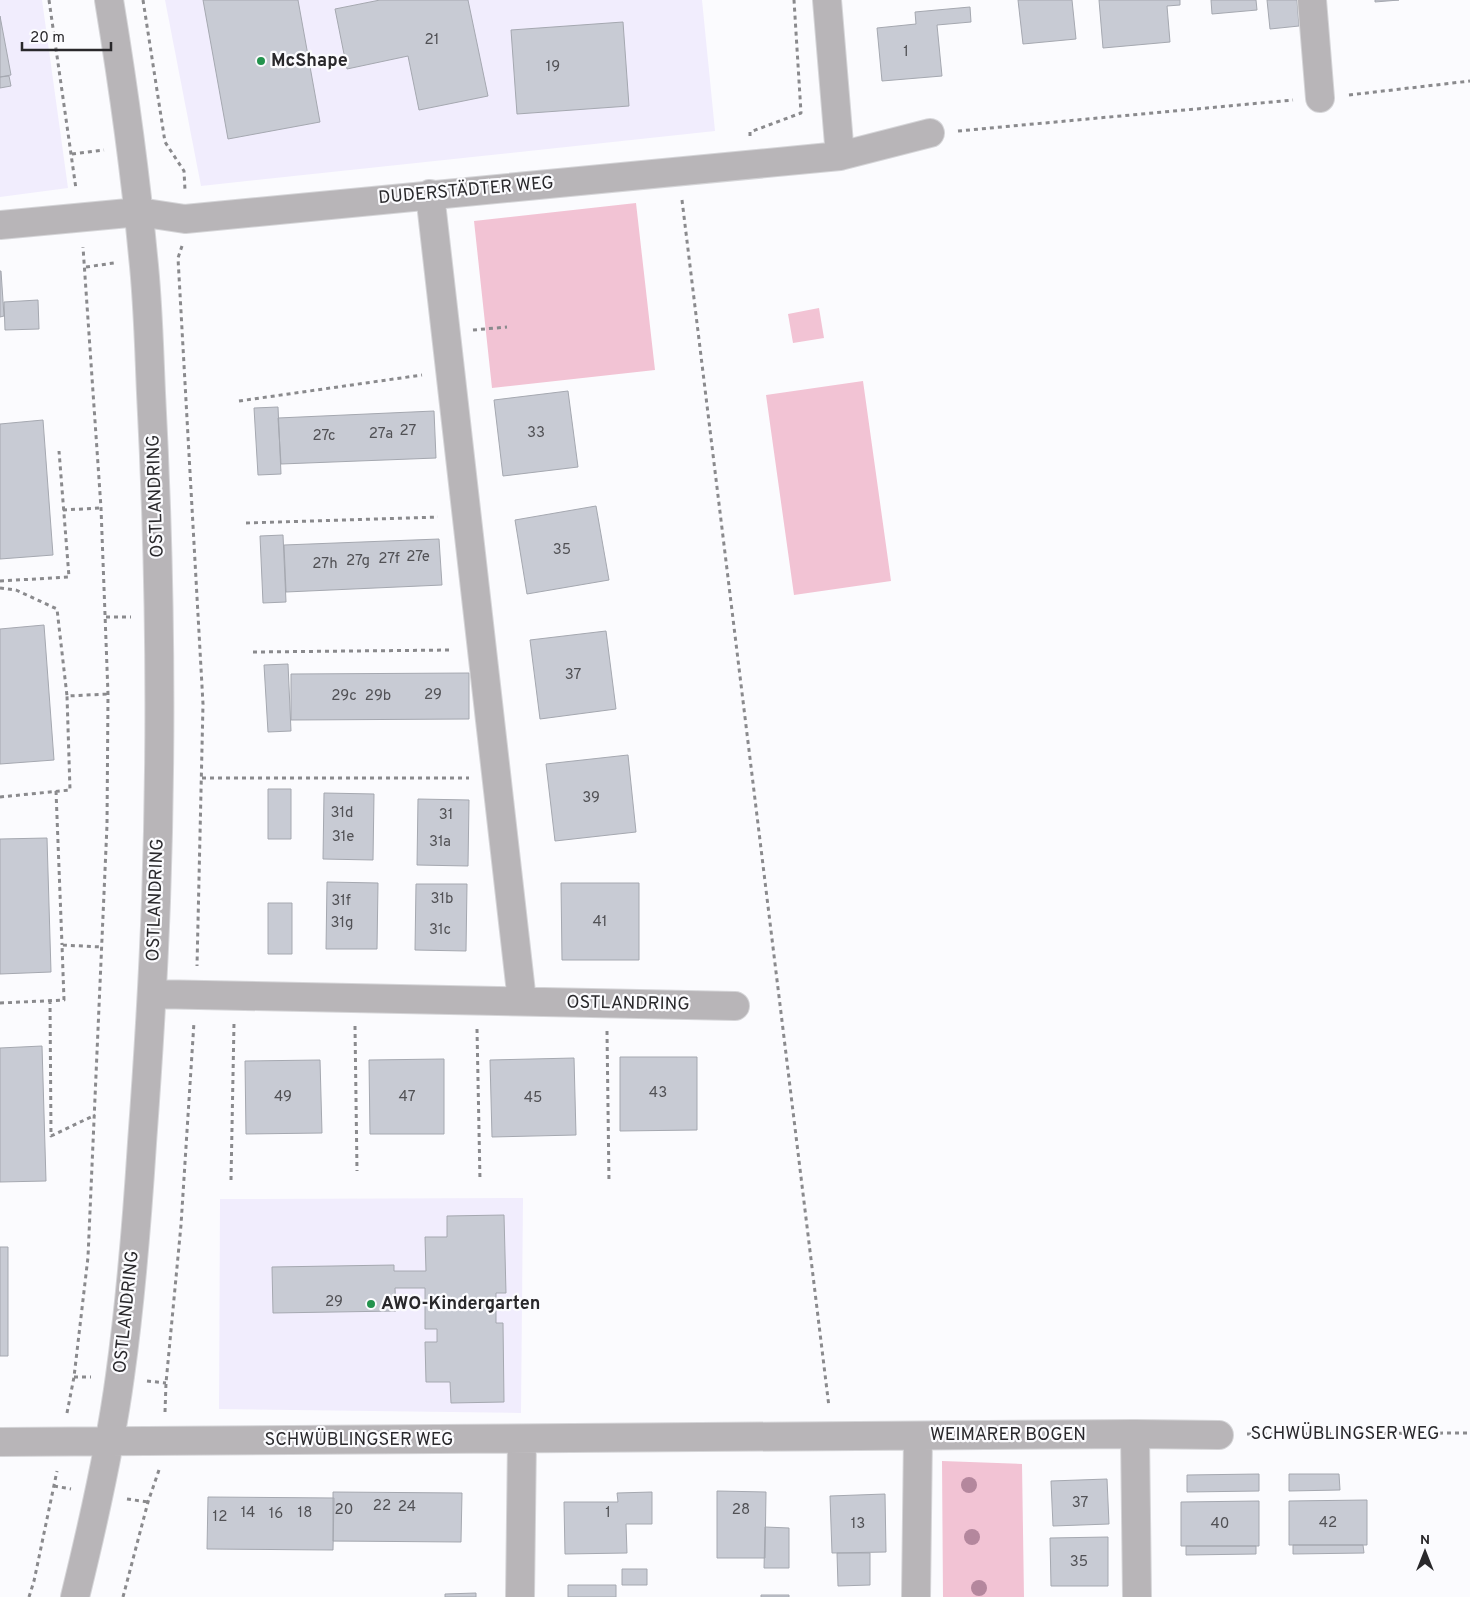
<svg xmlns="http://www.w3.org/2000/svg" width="1470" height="1597" font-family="Overpass,sans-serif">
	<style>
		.built { fill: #f1edfd }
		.green { fill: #f2c3d4 }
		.building { fill: #c8cbd4; stroke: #a5a8b0 }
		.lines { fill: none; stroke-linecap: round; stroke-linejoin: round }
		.street-casing { stroke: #d5d5d8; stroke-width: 30 }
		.path { stroke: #8a8a8d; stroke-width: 3; stroke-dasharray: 4 4; stroke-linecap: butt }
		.street { stroke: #b8b5b8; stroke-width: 28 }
		.tree { fill: #b4879d }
		.poi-dot { fill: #23934d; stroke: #fbfbfe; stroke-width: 2 }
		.labels { text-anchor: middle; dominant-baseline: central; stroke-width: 4.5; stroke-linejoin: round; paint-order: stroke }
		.number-label { font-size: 15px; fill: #515155 }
		.poi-label { font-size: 18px; font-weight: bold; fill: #29282b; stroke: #fbfbfe; text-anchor: start }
		.street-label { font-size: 18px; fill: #29282b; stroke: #fbfbfe }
	</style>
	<rect width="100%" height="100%" fill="#fbfbfe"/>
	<!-- built -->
	<path class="built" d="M0,0H42L68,188L0,197Z
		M165,0H702L715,131L201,186Z
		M523,1198L521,1413L219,1409L220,1199Z"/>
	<!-- green -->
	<path class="green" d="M636,203L655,370L492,388L474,221Z
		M819,308L824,338L793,343L788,314Z
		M863,381L891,581L794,595L766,395Z
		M942,1461L1022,1464L1024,1597H943Z"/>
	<!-- building -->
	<path class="building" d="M203,0H298L320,122L228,139Z
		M380,0H468L488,96L419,110L408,56L347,69L335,9Z
		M1018,0H1072L1076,39L1023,44Z
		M1099,0H1180V5L1167,6L1170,42L1103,48Z
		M1211,0H1256L1257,10L1212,14Z
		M1267,0H1297L1299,26L1270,29Z
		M1375,0H1399L1375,2Z
		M970,7L971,22L937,25L942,76L882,81L877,28L916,24L915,12Z
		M0,16L11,75L0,77Z
		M623,22L629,106L517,114L511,30Z
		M9,76L11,86L0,88V77Z
		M0,271H1L4,316L0,317Z
		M38,300L39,329L5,330L4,302Z
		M568,391L578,467L503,476L494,400Z
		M278,407L281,474L258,475L254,408Z
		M434,411L436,458L281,464L278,418Z
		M43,420L53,555L0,559V424Z
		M596,506L609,580L527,594L515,520Z
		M283,535L286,602L263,603L260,536Z
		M439,539L442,585L286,592L284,545Z
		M44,625L54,760L0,764V629Z
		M606,631L616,709L540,719L530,640Z
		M288,664L291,731L268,732L264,665Z
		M469,673V719L291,720V674Z
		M628,755L636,832L555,841L546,764Z
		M268,789H291V839H268Z
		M324,793L374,794L373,860L323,859Z
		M418,799L469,800L468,866L417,865Z
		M47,838L51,972L0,974V839Z
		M327,882L378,883L377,949H326Z
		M561,883H639V960H562Z
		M416,884H467L466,951L415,950Z
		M268,903H292V954H268Z
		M42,1046L46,1181L0,1182V1048Z
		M620,1057H697V1130L620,1131Z
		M574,1058L576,1135L492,1137L490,1060Z
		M444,1059V1134H370L369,1060Z
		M320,1060L322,1133L246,1134L245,1061Z
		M504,1215L506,1293H496V1323H503L504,1402L451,1403L450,1382H426L425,1342H437V1329H425V1288H395L396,1311L273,1313L272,1267L394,1265V1271H426L425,1237H447V1216Z
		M0,1247H8V1356H0Z
		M1259,1474V1491L1187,1492V1475Z
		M1289,1474H1339L1340,1490L1289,1491Z
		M1107,1479L1109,1524L1053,1526L1051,1481Z
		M717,1491L766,1492L765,1558H717Z
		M333,1492L462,1493L461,1542L333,1541Z
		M652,1492V1524H626L627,1553L565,1554L564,1502H618L617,1493Z
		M885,1494L886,1552L832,1553L830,1496Z
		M208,1497L334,1498L333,1550L207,1549Z
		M1367,1500V1545H1289V1501Z
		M1259,1501V1546H1181V1502Z
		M765,1527L789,1528V1568H764Z
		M1108,1537V1586H1051L1050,1538Z
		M1293,1545H1363L1364,1553L1293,1554Z
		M1186,1546H1256V1554L1186,1555Z
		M837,1553H870V1585L838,1586Z
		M622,1569H647V1585H622Z
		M568,1585H616V1597H568Z
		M476,1593V1597H445V1594Z
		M761,1595H789V1597H761Z"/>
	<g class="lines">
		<defs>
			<path id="street" d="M827,0L840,156
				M1312,0L1320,98
				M430,194L522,1001
				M0,225L139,212L185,219L840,156L930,133
				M153,994L735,1006
				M1135,1434L1219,1435
				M0,1442L1135,1434L1137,1597
				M75,1597C93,1524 110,1450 120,1376C131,1298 137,1221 142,1143C148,1062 153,982 156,901C162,731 160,562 151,393C149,347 148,301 143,256C135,170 123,85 109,0
				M520,1597L522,1439
				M916,1597L918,1436"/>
		</defs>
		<!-- street casing -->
		<use href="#street" class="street-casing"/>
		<!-- path -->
		<path class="path" d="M49,0L76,189
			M143,0L165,142L184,171L185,190
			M1349,95L1470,81
			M958,131L1293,100
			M750,136V132L801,113L794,0
			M72,154L104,150
			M682,200L829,1407
			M182,246L178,258L203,704L197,966
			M86,267L114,263
			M473,330L507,327
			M239,401L422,375
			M63,510L101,508
			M246,523L438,517
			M0,581L69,577L59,451
			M0,588L16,590L57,609L67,696
			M106,617H131
			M253,652L452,650
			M202,778H469
			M56,791L62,945
			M0,797L70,790L67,696L108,694
			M50,1000L51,1136L95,1115
			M0,1003L64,1000L62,945L102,947
			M355,1026L357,1171
			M477,1029L480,1181
			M607,1031L609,1183
			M231,1180L234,1023
			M74,1377H91
			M147,1381L166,1383
			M165,1412L166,1383L181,1225L194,1022
			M67,1413L74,1377L88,1257L107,825L108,694L101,508L83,247
			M1247,1434L1470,1433
			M54,1486L71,1489
			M127,1499L148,1502
			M29,1597L34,1581L57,1471
			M123,1597L148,1502L159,1470"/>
		<!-- street -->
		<use href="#street" class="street"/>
	</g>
	<!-- trees -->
	<g class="tree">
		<circle cx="969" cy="1485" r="8"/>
		<circle cx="972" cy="1537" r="8"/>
		<circle cx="979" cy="1588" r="8"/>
	</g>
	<!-- markers -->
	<g class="poi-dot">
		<circle cx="261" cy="61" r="5"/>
		<circle cx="371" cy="1304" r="5"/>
	</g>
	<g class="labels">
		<!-- number labels -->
		<g class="number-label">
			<text x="432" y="40">21</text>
			<text x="906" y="52">1</text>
			<text x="553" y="67">19</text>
			<text x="408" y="431">27</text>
			<text x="536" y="433">33</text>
			<text x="381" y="434">27a</text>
			<text x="324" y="436">27c</text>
			<text x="562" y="550">35</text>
			<text x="418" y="557">27e</text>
			<text x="389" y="559">27f</text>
			<text x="358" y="561">27g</text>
			<text x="325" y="564">27h</text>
			<text x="573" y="675">37</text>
			<text x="433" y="695">29</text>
			<text x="344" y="696">29c</text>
			<text x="378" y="696">29b</text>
			<text x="591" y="798">39</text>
			<text x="342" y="813">31d</text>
			<text x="446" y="815">31</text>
			<text x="343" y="837">31e</text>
			<text x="440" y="842">31a</text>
			<text x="442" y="899">31b</text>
			<text x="341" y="901">31f</text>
			<text x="600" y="922">41</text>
			<text x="342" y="923">31g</text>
			<text x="440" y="930">31c</text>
			<text x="658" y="1093">43</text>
			<text x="283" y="1097">49</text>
			<text x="407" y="1097">47</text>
			<text x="533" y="1098">45</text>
			<text x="334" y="1302">29</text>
			<text x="1080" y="1503">37</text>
			<text x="382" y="1506">22</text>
			<text x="407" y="1507">24</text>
			<text x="344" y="1510">20</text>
			<text x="741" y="1510">28</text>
			<text x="248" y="1513">14</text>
			<text x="305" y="1513">18</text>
			<text x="608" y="1513">1</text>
			<text x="276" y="1514">16</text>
			<text x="220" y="1517">12</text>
			<text x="1328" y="1523">42</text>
			<text x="858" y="1524">13</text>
			<text x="1220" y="1524">40</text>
			<text x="1079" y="1562">35</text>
		</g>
		<!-- poi labels -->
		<g class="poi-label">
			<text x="271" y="61">McShape</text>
			<text x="381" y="1304">AWO-Kindergarten</text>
		</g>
		<!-- street labels -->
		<g class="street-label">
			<text transform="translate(466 191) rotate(-5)">DUDERSTÄDTER WEG</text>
			<text transform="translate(156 496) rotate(-92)">OSTLANDRING</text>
			<text transform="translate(156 900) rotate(-88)">OSTLANDRING</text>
			<text transform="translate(628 1004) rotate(1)">OSTLANDRING</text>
			<text transform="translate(127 1312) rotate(-84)">OSTLANDRING</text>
			<text x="1345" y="1434">SCHWÜBLINGSER WEG</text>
			<text x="1008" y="1435">WEIMARER BOGEN</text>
			<text x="359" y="1440">SCHWÜBLINGSER WEG</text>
		</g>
	</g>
	<!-- north arrow -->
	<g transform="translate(1425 1552)" stroke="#fbfbfe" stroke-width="4" paint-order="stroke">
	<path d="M0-4L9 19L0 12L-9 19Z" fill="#29282b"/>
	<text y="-8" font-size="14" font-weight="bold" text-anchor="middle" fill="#29282b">N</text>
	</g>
	<!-- scale -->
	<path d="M22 42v8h89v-8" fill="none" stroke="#29282b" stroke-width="2.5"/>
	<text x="30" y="42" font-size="15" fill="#29282b" stroke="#fbfbfe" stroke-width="4" paint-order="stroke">20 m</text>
</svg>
